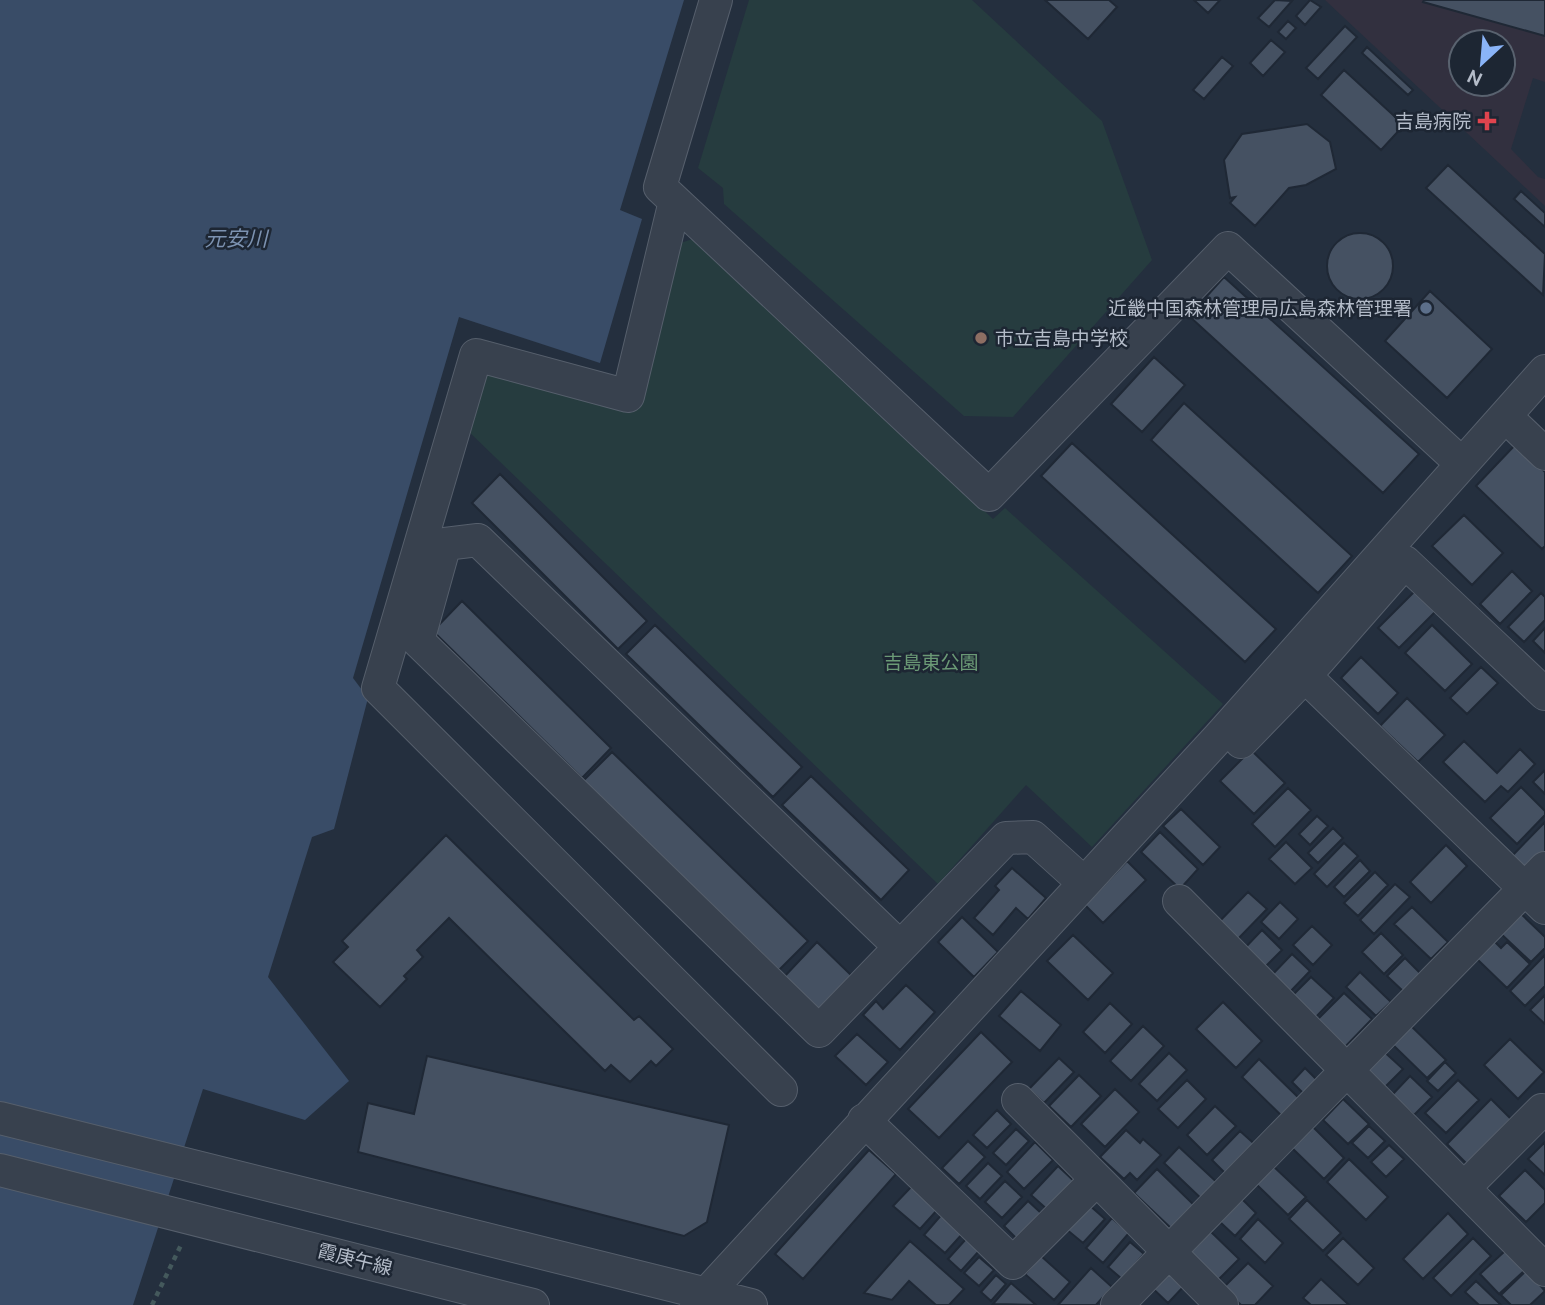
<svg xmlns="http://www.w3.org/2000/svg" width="1545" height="1305" font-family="Ubuntu,'Noto Sans JP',sans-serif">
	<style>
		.medical { fill: #32303f; fill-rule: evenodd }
		.green { fill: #263c3f }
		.water { fill: #394c67 }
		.building { fill: #455162; stroke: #1f2835; stroke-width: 2 }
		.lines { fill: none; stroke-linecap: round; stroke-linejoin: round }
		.minor-casing { stroke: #565f6c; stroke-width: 34 }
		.path { stroke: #44595c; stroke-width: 4.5; stroke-dasharray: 5 5; stroke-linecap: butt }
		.minor { stroke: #38414e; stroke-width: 32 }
		.health-dot { fill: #e0444e; stroke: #1d2633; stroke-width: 2.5 }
		.service-dot { fill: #5c6f8a; stroke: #1d2633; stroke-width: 2.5 }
		.education-dot { fill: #8d6e63; stroke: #1d2633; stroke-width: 2.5 }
		.labels { text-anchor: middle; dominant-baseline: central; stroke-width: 5; stroke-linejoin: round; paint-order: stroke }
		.poi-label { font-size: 19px; fill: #b4bcc9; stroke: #1d2633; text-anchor: end }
		.park-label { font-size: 19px; fill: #6b9a76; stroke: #1d2633 }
		.street-label { font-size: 19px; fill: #b4bcc9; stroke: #1d2633 }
		.water-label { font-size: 21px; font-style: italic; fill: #7c92b1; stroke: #1d2633 }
	</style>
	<rect width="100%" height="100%" fill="#242f3e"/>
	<!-- medical -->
	<path class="medical" d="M1325,0H1545V82L1533,78L1511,149L1538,177L1545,179V206ZM1461,42H1503V84H1461Z"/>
	<!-- green -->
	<path class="green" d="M749,0H972L1102,121L1152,260L1013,417L964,416L724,204L723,188L698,168Z
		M698,237L993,519L1005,508L1223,704L1092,847L1026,785L938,884L466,429L484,367L631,411L675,245Z"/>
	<!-- water -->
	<path class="water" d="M0,0H684L620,210L642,219L600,363L459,317L353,678L368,698L334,829L312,837L268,977L349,1081L305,1120L203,1089L133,1305H0Z"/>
	<!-- building -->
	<path class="building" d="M1045,0H1109L1117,7L1088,39Z
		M1194,0H1220L1208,13Z
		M1275,0L1292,1L1269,27L1258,18Z
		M1310,0L1321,7L1305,25L1296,16Z
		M1424,0H1545V36L1423,2Z
		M1288,21L1296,28L1286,39L1278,32Z
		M1345,26L1357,37L1318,79L1306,68Z
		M1271,40L1285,52L1263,76L1250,63Z
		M1367,47L1413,90L1408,95L1362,53Z
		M1222,57L1233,66L1204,99L1193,90Z
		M1344,70L1404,125L1381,150L1321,95Z
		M1307,124L1330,142L1336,169L1306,185L1289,188L1255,226L1230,203L1235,197L1230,198L1224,160L1242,134Z
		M1448,165L1545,254L1543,295L1426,188Z
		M1521,191L1545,213V227L1514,199Z
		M1327 266a33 33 0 1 1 66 0a33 33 0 1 1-66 0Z
		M1224,277L1419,454L1383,493L1189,316Z
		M1430,291L1492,349L1447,398L1385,341Z
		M1154,357L1185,385L1142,432L1111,404Z
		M1184,403L1352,556L1318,593L1151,440Z
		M1072,443L1276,629L1245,662L1041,476Z
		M1516,444L1545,472V546L1542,549L1476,486Z
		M500,474L647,621L618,649L472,503Z
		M1464,515L1503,553L1472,585L1432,546Z
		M1512,571L1532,591L1500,624L1480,604Z
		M1415,591L1436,611L1399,648L1378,628Z
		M1541,593L1545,597V620L1524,642L1508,627Z
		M462,601L611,748L582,778L433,631Z
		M655,625L802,767L773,797L626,654Z
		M1432,625L1472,664L1445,691L1405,653Z
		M1545,628V653L1533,641Z
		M1361,657L1398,693L1378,714L1341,678Z
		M1481,667L1498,683L1467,714L1450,698Z
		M1407,698L1445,735L1418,762L1380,726Z
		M1464,741L1497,773L1520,749L1535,764L1508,792L1501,786L1485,802L1443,762Z
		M1251,750L1285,783L1254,814L1220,781Z
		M612,752L808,941L779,970L583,781Z
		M1544,771L1545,772V794L1533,782Z
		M811,776L909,870L881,900L782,805Z
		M1521,787L1545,811V815L1517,844L1490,818Z
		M1288,788L1311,810L1275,847L1252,824Z
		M1181,809L1220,847L1203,865L1163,826Z
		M1317,816L1328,826L1310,845L1299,834Z
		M1545,822V858L1530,873L1512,856Z
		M1333,828L1343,838L1318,863L1308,853Z
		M1160,832L1198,869L1180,889L1141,852Z
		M446,835L634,1020L639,1016L673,1049L656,1066L651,1061L630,1082L611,1065L605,1071L449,918L417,950L423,957L404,976L407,979L380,1007L333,962L348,947L342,941Z
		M1286,842L1312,868L1295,884L1269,859Z
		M1344,843L1358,856L1327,887L1314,874Z
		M1446,845L1467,866L1431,903L1410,882Z
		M1360,860L1370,871L1344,897L1334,887Z
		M1127,861L1146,880L1103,923L1085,905Z
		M1012,868L1046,898L1028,919L1016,908L993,935L974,918L999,890L995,886Z
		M1375,872L1388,885L1358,916L1344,903Z
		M1395,884L1410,897L1374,934L1360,920Z
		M1248,892L1267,909L1233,944L1215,926Z
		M1280,902L1298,919L1279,939L1261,922Z
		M1412,907L1448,942L1431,959L1394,924Z
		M1518,911L1545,937V948L1531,962L1498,931Z
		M962,917L998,952L974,977L938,942Z
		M1312,926L1332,945L1313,965L1293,945Z
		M1262,930L1282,950L1262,970L1242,951Z
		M1381,933L1403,955L1384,974L1362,952Z
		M1073,935L1113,973L1088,1000L1047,961Z
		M1494,941L1501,948L1507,942L1530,964L1507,988L1477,959Z
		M817,942L853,977L820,1012L784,977Z
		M1292,954L1310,971L1287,995L1269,978Z
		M1545,955V986L1525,1006L1510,991Z
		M1405,958L1421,974L1404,992L1387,976Z
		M1360,972L1391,1002L1376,1016L1346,987Z
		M1311,977L1334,998L1315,1018L1292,996Z
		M906,985L935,1012L900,1050L863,1015L876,1001L883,1009Z
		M1021,991L1061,1025L1040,1051L999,1016Z
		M1344,993L1372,1019L1342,1050L1315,1022Z
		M1545,995V1024L1530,1010Z
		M1223,1002L1262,1041L1236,1068L1196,1029Z
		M1110,1003L1132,1024L1105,1053L1083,1032Z
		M1409,1024L1446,1060L1427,1078L1391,1043Z
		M1143,1026L1164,1046L1131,1081L1110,1061Z
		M981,1032L1012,1062L939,1138L908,1109Z
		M857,1034L888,1062L866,1085L835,1056Z
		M1510,1039L1544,1072L1518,1099L1484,1065Z
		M1380,1048L1403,1069L1381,1091L1359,1069Z
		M1169,1053L1187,1070L1157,1101L1139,1084Z
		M427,1056L729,1125L707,1222L684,1236L358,1152L368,1103L414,1114Z
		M1059,1058L1074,1072L1044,1103L1029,1089Z
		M1259,1059L1304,1103L1287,1121L1242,1077Z
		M1445,1062L1456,1073L1438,1091L1427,1081Z
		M1305,1068L1325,1088L1312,1102L1292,1082Z
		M1079,1075L1101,1096L1071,1127L1049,1106Z
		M1410,1076L1432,1097L1414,1115L1392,1095Z
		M1187,1080L1206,1099L1178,1128L1158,1109Z
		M1458,1080L1479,1100L1446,1133L1425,1113Z
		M1115,1089L1139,1112L1105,1147L1081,1124Z
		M1343,1099L1369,1124L1348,1144L1323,1120Z
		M1491,1099L1511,1119L1467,1164L1447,1144Z
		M1215,1106L1236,1126L1207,1155L1187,1135Z
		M997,1110L1011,1124L987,1148L973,1135Z
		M1312,1126L1344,1158L1324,1179L1291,1147Z
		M1369,1126L1385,1141L1368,1158L1352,1143Z
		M1016,1129L1029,1141L1006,1165L993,1153Z
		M1126,1130L1140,1143L1143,1139L1161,1155L1137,1180L1130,1173L1124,1179L1100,1157Z
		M1240,1131L1260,1149L1231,1179L1212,1160Z
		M968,1141L985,1157L959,1184L942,1168Z
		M1035,1142L1053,1160L1024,1189L1007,1172Z
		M1545,1142V1175L1528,1159Z
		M1389,1145L1404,1159L1386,1177L1371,1162Z
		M1179,1147L1223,1188L1208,1205L1164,1163Z
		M869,1150L896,1174L803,1279L775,1254Z
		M1349,1159L1388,1197L1366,1220L1327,1182Z
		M988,1163L1002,1176L980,1199L966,1186Z
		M1058,1166L1076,1183L1049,1211L1031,1195Z
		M1273,1166L1306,1197L1288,1215L1256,1184Z
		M1157,1169L1197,1208L1174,1231L1134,1193Z
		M1525,1170L1545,1190V1203L1526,1222L1499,1196Z
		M1005,1181L1022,1197L1002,1218L985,1202Z
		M912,1186L938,1209L920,1229L893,1206Z
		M1242,1199L1256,1213L1235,1236L1220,1222Z
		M1307,1200L1341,1233L1323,1251L1289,1219Z
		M1028,1201L1041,1213L1017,1239L1004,1226Z
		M1088,1204L1105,1219L1083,1243L1066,1229Z
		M943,1213L964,1232L945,1253L924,1235Z
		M1448,1213L1468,1234L1423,1279L1403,1259Z
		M1112,1218L1129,1233L1103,1263L1086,1248Z
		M1258,1219L1283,1243L1265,1263L1240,1239Z
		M1208,1229L1239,1259L1215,1283L1185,1253Z
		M1343,1238L1374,1268L1358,1285L1326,1255Z
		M1473,1238L1491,1256L1451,1296L1433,1278Z
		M966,1239L979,1251L961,1271L948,1259Z
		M910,1241L964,1289L949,1305H936L909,1281L892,1300L864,1293Z
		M1130,1242L1144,1254L1122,1279L1108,1267Z
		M1505,1251L1524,1271L1499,1294L1480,1274Z
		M1041,1256L1070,1282L1054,1300L1025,1274Z
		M979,1257L994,1270L979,1286L964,1273Z
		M1248,1263L1273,1286L1255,1305H1241L1223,1288Z
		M1163,1264L1185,1285L1168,1303L1146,1282Z
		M1091,1268L1112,1287L1096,1305H1058Z
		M1527,1270L1545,1291L1530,1305H1511L1501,1295Z
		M996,1275L1006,1284L991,1301L981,1292Z
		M1321,1279L1349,1305H1311L1303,1298Z
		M1476,1281L1501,1305H1479L1465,1292Z
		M1011,1283L1036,1305L993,1304Z"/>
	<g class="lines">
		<defs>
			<path id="minor" d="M716,0L660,187L989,495L1228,248L1461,463
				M675,201L628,396L476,355L378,688L781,1090
				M1505,416L1545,454
				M1305,676L1545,908
				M1241,742L1305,676L1405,562L1545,694
				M1179,901L1545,1270
				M899,946L478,540L445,544L418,641L819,1031L1006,838L1033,837L1084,883
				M1018,1100L1222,1305
				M0,1118L751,1305
				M864,1120L1013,1263L1096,1180
				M0,1170L533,1305
				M1464,1188L1542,1110L1545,1112
				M696,1305L1219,737L1545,371
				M1117,1305L1545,868"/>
		</defs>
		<!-- minor casing -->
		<use href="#minor" class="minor-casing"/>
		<!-- path -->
		<path class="path" d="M152,1305L181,1245"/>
		<!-- minor -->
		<use href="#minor" class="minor"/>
	</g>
	<!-- markers -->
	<path class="health-dot" d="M1483.5 110.5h7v7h7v7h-7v7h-7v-7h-7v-7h7z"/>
	<circle class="service-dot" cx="1426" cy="308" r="7"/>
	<circle class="education-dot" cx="981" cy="338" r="7"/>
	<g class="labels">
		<!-- poi labels -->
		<g class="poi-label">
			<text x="1471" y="121">吉島病院</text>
			<text x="1412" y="308">近畿中国森林管理局広島森林管理署</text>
			<text x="995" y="338" text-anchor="start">市立吉島中学校</text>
		</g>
		<!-- park labels -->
		<g class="park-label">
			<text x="931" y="662">吉島東公園</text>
		</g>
		<!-- street labels -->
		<g class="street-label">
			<text transform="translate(355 1259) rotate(14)">霞庚午線</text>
		</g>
		<!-- water labels -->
		<g class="water-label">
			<text x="236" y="238">元安川</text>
		</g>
	</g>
	<!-- north arrow -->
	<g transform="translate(1482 63) rotate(206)"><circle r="33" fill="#1d2633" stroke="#59626f" stroke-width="2"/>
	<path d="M0-5L12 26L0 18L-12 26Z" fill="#8ab4f8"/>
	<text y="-10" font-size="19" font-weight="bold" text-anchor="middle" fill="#b4bcc9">N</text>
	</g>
</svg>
